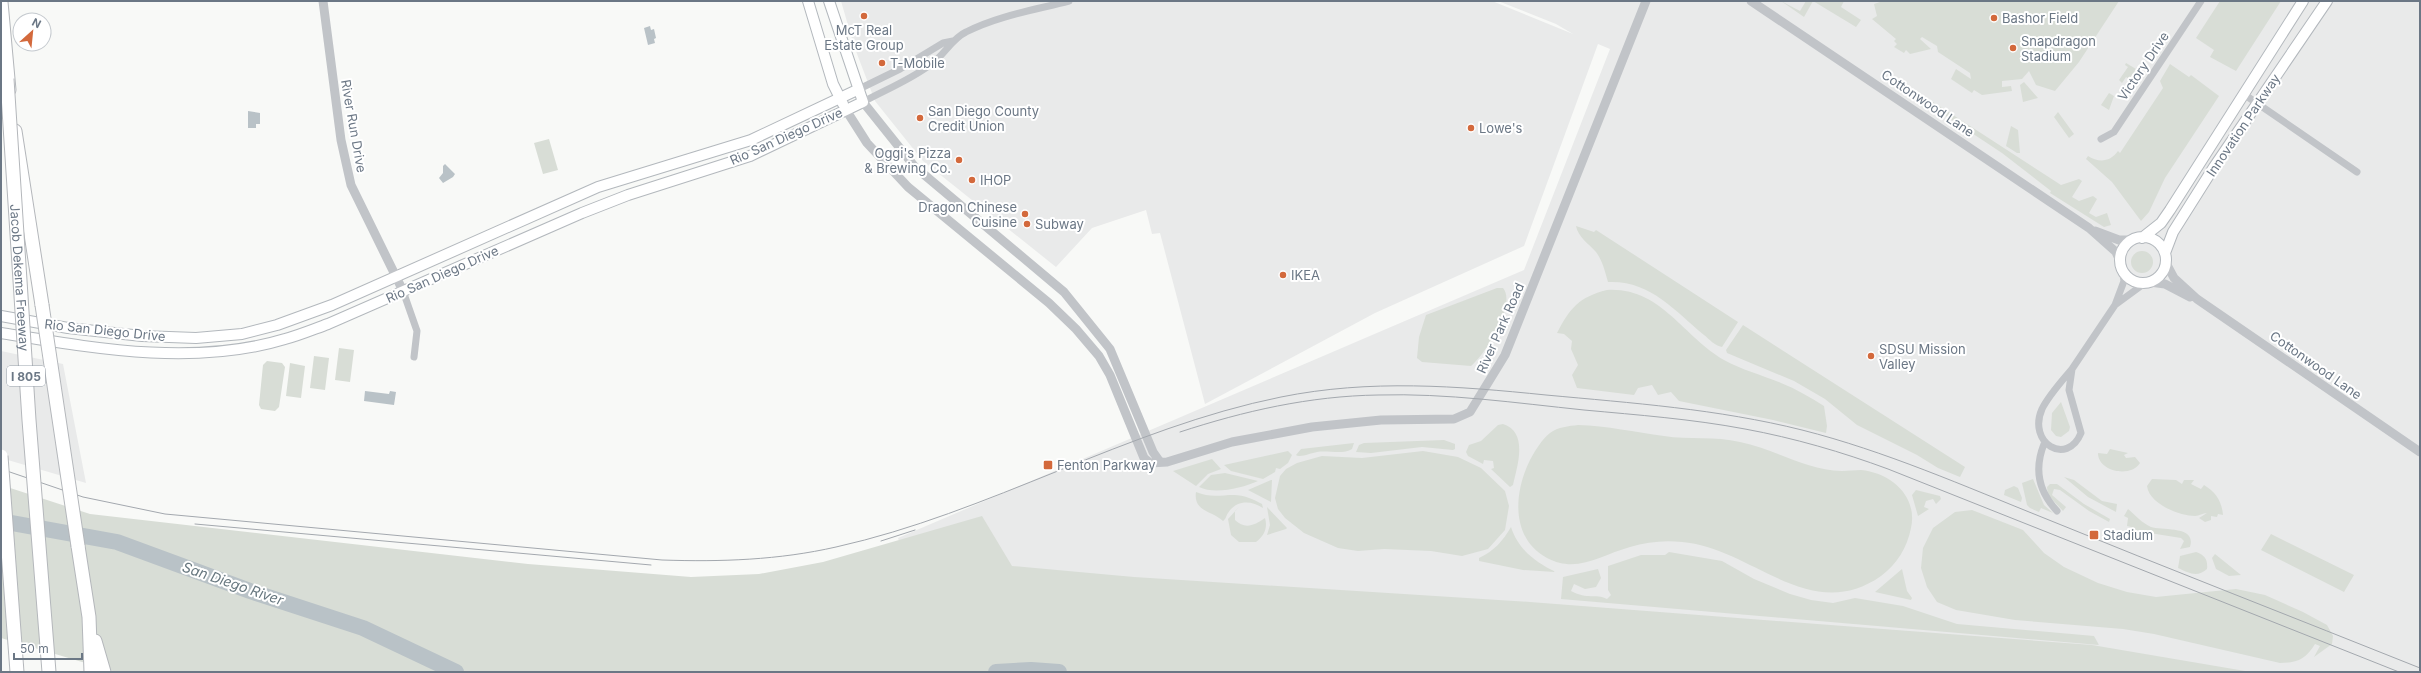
<svg xmlns="http://www.w3.org/2000/svg" width="2421" height="673" font-family="Inter,sans-serif">
	<style>
		.built { fill: #e9eaea }
		.green { fill: #d8ddd6 }
		.water { fill: #b9c2c7 }
		.lines { fill: none; stroke-linecap: round; stroke-linejoin: round }
		.river { stroke: #b9c2c7; stroke-width: 16 }
		.secondary-casing { stroke: #b3b8bd; stroke-width: 12 }
		.motorway-casing { stroke: #b4b7bb; stroke-width: 15 }
		.minor { stroke: #c1c4c8; stroke-width: 7 }
		.tertiary { stroke: #c1c4c8; stroke-width: 9 }
		.secondary { stroke: #fff; stroke-width: 10 }
		.motorway { stroke: #fff; stroke-width: 13 }
		.tram { stroke: #a3a8ae; stroke-width: 1 }
		.motorway-bridge-casing { stroke: #b4b7bb; stroke-width: 15; stroke-linecap: butt }
		.motorway-bridge { stroke: #fff; stroke-width: 13 }
		.poi-dot { fill: #d3693c; stroke: #fff; stroke-width: 1.5 }
		.labels { text-anchor: middle; dominant-baseline: central; stroke-width: 4; stroke-linejoin: round; paint-order: stroke }
		.shield { fill: #fff; stroke: #97a0aa; stroke-width: 1 }
		.shield-label { font-size: 12px; font-weight: bold; fill: #6b7785 }
		.poi-label { font-size: 13px; fill: #6b7785; stroke: #fff; text-anchor: start }
		.street-label { font-size: 13px; fill: #6b7785; stroke: #fff }
		.water-label { font-size: 14px; font-style: italic; fill: #67777f; stroke: #fff }
	</style>
	<rect width="100%" height="100%" fill="#f8f9f7"/>
	<!-- built -->
	<path class="built" d="M841,1H1492L1573,34L1556,24L1498,1H2420V672H2219L913,586L898,538L1524,270L1610,49L1598,44L1524,246L1375,313L1205,404L1160,233L1152,234L1146,210L1092,228L1056,267L923,161L875,101L854,46Z
		M1,351L63,364L86,483L1,458Z"/>
	<!-- green -->
	<path class="green" d="M1781,1L1800,11L1806,1H1844L1841,7L1861,20L1856,27L1813,1L1804,17Z
		M1883,1H2119L2079,62L2055,91L2036,85L2029,71L2022,79L2002,81V87L2011,86L2012,91L1982,95L1974,90L1972,93L1951,79L1956,69L1971,79L1970,73L1938,52L1937,46L1922,37L1920,39L1931,49L1910,54L1906,50L1904,53L1894,47L1897,44L1894,41L1896,39L1872,19L1877,16L1874,4Z
		M2220,1H2281L2236,71L2210,57L2214,50L2196,38Z
		M2126,63L2136,69L2129,79L2126,77L2122,83L2119,80L2128,67L2125,65Z
		M2170,64L2189,77L2191,75L2219,96L2165,178L2149,212L2141,221L2112,182L2086,159L2088,156C2099,163 2110,162 2118,151L2120,153L2163,88L2160,81Z
		M2024,82L2038,98L2023,102L2020,85Z
		M2109,93L2114,96L2109,110L2101,105Z
		M1930,100L2061,185L2079,179L2082,181L2072,197L2079,201L2093,196L2097,199L2089,213L2096,217L2107,213L2111,225L2104,227L2050,193L2051,191L2002,153L1928,104Z
		M2058,112L2074,134L2069,138L2054,117Z
		M2011,126L2018,130L2020,153H2017L2006,146Z
		M549,139L558,170L543,174L534,143Z
		M1576,226L1594,232L1596,230L1738,322L1722,347C1715,346 1709,339 1704,335C1674,310 1650,280 1608,282C1605,271 1602,260 1596,252C1589,244 1578,237 1576,226Z
		M2131 262a11 11 0 1 1 22 0a11 11 0 1 1-22 0Z
		M1497,288H1503C1517,304 1485,355 1471,366L1422,362L1417,358L1419,337L1426,315Z
		M1607,290C1661,287 1682,336 1724,360C1742,370 1762,375 1781,383C1796,389 1810,397 1824,406L1827,426L1826,433L1773,420L1679,401L1671,392L1658,395L1652,385L1638,388L1634,395L1577,388L1572,375L1578,365L1571,349L1572,341L1564,334L1557,333C1570,308 1579,297 1607,290Z
		M1743,325L1965,467L1960,477L1938,468L1917,455L1857,425L1825,399L1794,381L1727,353L1726,350Z
		M339,348L354,350L350,382L335,380Z
		M314,356L329,358L325,390L310,388Z
		M267,361L282,363L285,367L279,407L275,411L261,409L259,405L263,365Z
		M290,363L305,366L301,398L286,396Z
		M2061,402L2070,427L2069,431L2061,437L2056,436L2051,430L2052,413Z
		M1503,424C1529,432 1517,467 1513,485L1510,487L1491,469L1494,468L1493,461L1484,460L1483,464L1468,456L1466,452L1469,445L1481,441L1498,425Z
		M1578,425C1607,426 1635,432 1664,436C1689,440 1715,436 1740,442C1775,449 1805,470 1842,471C1848,471 1855,470 1861,470C1891,473 1918,496 1911,528C1907,548 1897,564 1881,576C1810,626 1751,547 1682,542C1664,540 1647,542 1630,547C1601,555 1577,574 1547,558C1510,538 1514,492 1530,460C1535,451 1542,439 1550,433C1558,427 1569,426 1578,425Z
		M1444,440L1455,444V449L1453,450L1422,447L1371,453L1356,452L1359,445L1364,443Z
		M1354,443L1352,449C1343,455 1328,450 1317,452C1311,453 1300,458 1296,455L1301,449Z
		M2110,449L2128,453L2124,455L2126,458L2135,457L2140,463C2131,478 2098,472 2098,453L2107,454Z
		M1288,451L1292,455L1288,463L1280,469L1276,468L1275,472L1263,479L1231,471L1224,465Z
		M1423,451L1458,457L1481,468L1505,491L1509,506L1505,530L1488,549L1462,556L1431,551L1384,549L1358,551L1338,548L1304,533L1285,518L1278,509L1275,498L1280,476L1286,469L1297,463L1322,456L1362,458Z
		M1212,459L1221,469L1208,474L1196,486L1173,471Z
		M1225,473L1258,481C1242,488 1215,495 1199,487L1211,475Z
		M2064,477L2074,480L2102,501L2117,504L2116,512L2088,497Z
		M2033,479L2044,505L2053,513L2041,508L2039,512L2030,508L2027,505L2022,483Z
		M2152,479L2176,480L2182,484L2184,480H2194L2191,484L2201,489L2204,485C2216,492 2222,502 2223,515L2218,514L2217,517L2211,516V520L2205,522L2199,518L2207,513C2203,513 2199,516 2195,516C2180,516 2149,504 2147,486Z
		M1272,480L1271,502L1248,490L1271,480Z
		M2050,484H2057L2084,504L2110,519L2109,522L2089,511L2060,490L2054,489L2052,495L2066,507L2063,511L2048,495L2047,487Z
		M1,485L90,514L528,564L691,577L759,574L823,562L982,516L1012,566L1134,577L1530,602L2092,645L2251,672H116L1,638Z
		M2014,486L2018,488L2022,498L2021,502L2004,495L2005,490Z
		M1916,490L1940,496L1941,499L1936,504L1933,499L1926,501L1924,507L1929,509L1918,516L1912,495Z
		M1196,492C1210,498 1220,495 1234,495C1244,495 1253,499 1262,504L1263,508C1251,500 1236,500 1228,513C1226,516 1226,519 1223,521C1213,511 1193,512 1196,492Z
		M1239,507L1235,511V520C1245,530 1255,525 1265,518C1268,528 1264,536 1256,542H1239L1231,535L1228,519Z
		M1267,507L1287,528L1286,529L1267,535L1270,525Z
		M2128,509C2135,515 2142,523 2151,527C2162,531 2197,525 2190,547L2180,549L2184,541L2181,538L2131,530V527L2127,526L2128,518L2124,516Z
		M1972,510L2023,530L2044,553L2064,567L2098,583L2127,592L2156,597L2236,589L2265,595L2303,612L2327,625L2333,636L2332,644L2314,657L2320,646L2315,644C2306,659 2297,663 2280,663L2154,634L2123,629L2015,620L1956,610L1937,602L1927,587L1921,568L1923,548L1933,528L1955,512Z
		M1511,527C1518,549 1535,562 1556,572L1523,570L1479,561V558C1494,551 1503,541 1511,527Z
		M2271,534L2354,575L2344,592L2261,550Z
		M1669,552L1722,561L1754,579L1790,594L1811,600L1833,603L1855,598L1903,606L1957,624L2094,636L2099,645L1561,599L1563,577L1598,569L1601,578L1596,587L1585,589L1574,584L1571,591C1588,600 1595,593 1607,599L1611,595L1608,590V566L1641,555H1665Z
		M2196,552C2205,555 2208,560 2207,569C2197,578 2189,573 2178,568L2180,556Z
		M2215,554L2241,575L2229,576L2216,569L2212,558Z
		M1902,569L1907,591L1912,598L1911,600L1875,592Z"/>
	<!-- water -->
	<path class="water" d="M650,26L651,30L654,29L656,38L654,39L655,43L648,45L644,28Z
		M248,111L260,113V124H256V128H248Z
		M445,164L455,174L453,177L443,183L439,178L443,173V166Z
		M365,391L389,394L390,391L396,392L394,405L364,401Z"/>
	<g class="lines">
		<!-- river -->
		<path class="river" d="M1,521L117,542L250,591L363,628L456,672
			M996,672L1031,670L1059,672"/>
		<defs>
			<path id="secondary" d="M808,1L833,84L843,104
				M2120 260a23 23 0 1 1 46 0a23 23 0 1 1-46 0Z
				M2142,238L2161,223L2170,210L2303,1
				M2165,253L2173,232L2214,167L2327,1
				M1,316L68,328L142,336L196,338L242,334L277,325L332,305L598,187L751,140L857,90
				M1,333C93,348 193,367 285,339C300,335 314,329 328,324L582,213L628,195L750,156L863,102L829,1"/>
			<path id="motorway" d="M1,2L9,90
				M15,131L42,305
				M78,546L89,617L91,672
				M95,641L104,672"/>
		</defs>
		<!-- secondary casing -->
		<use href="#secondary" class="secondary-casing"/>
		<!-- motorway casing -->
		<use href="#motorway" class="motorway-casing"/>
		<!-- minor -->
		<path class="minor" d="M857,90L900,69L943,43L953,41
			M2245,95L2357,172
			M863,102C885,90 910,80 930,65C944,56 951,39 966,32C997,16 1034,10 1069,1
			M2101,139L2114,132L2201,1
			M403,291L417,331L414,357
			M2115,305L2145,283
			M2072,369L2069,390L2081,433C2067,467 2027,443 2042,409C2049,395 2062,381 2072,369Z
			M2072,369L2115,305L2124,281L2122,269
			M2044,444C2034,469 2038,491 2057,511"/>
		<!-- tertiary -->
		<path class="tertiary" d="M323,1L341,140L351,185L403,291
			M1751,1L2089,228L2116,252L2120,261
			M863,102L915,167L1064,292L1110,349L1153,452L1160,462
			M846,110L867,143L908,187L1049,303L1076,329L1099,356L1110,375L1144,458L1150,463L1167,462L1232,442L1312,427L1381,420L1454,419L1470,412L1505,355L1646,1
			M2095,231L2119,240H2132
			M2166,263L2174,278L2197,299L2420,452
			M2150,282L2165,284L2190,297"/>
		<!-- secondary -->
		<use href="#secondary" class="secondary"/>
		<!-- motorway -->
		<use href="#motorway" class="motorway"/>
		<!-- tram -->
		<path class="tram" d="M1180,432C1244,411 1310,396 1378,395C1447,393 1516,403 1584,410C1638,415 1692,419 1745,429C1794,438 1842,452 1888,469L2399,672
			M1,469L83,497L165,514L662,560C721,562 779,560 836,547C989,513 1127,428 1281,397C1370,379 1457,386 1546,395C1632,403 1718,409 1802,430C1885,451 1964,486 2044,518C2169,569 2295,618 2420,668
			M195,524L651,565
			M881,541L915,530"/>
		<defs>
			<g id="motorway-bridge">
				<path id="s1" d="M7,79L29,420L49,672"/>
				<path d="M42,305L78,546"/>
				<path d="M1,456L17,672"/>
			</g>
		</defs>
		<!-- motorway-bridge casing -->
		<use href="#motorway-bridge" class="motorway-bridge-casing"/>
		<!-- motorway-bridge -->
		<use href="#motorway-bridge" class="motorway-bridge"/>
	</g>
	<!-- markers -->
	<g class="poi-dot">
		<circle cx="864" cy="16" r="4"/>
		<circle cx="1994" cy="18" r="4"/>
		<circle cx="2013" cy="48" r="4"/>
		<circle cx="882" cy="63" r="4"/>
		<circle cx="920" cy="118" r="4"/>
		<circle cx="1471" cy="128" r="4"/>
		<circle cx="959" cy="160" r="4"/>
		<circle cx="972" cy="180" r="4"/>
		<circle cx="1025" cy="214" r="4"/>
		<circle cx="1027" cy="224" r="4"/>
		<circle cx="1283" cy="275" r="4"/>
		<circle cx="1871" cy="356" r="4"/>
		<rect x="1043" y="460" width="10" height="10" rx="2"/>
		<rect x="2089" y="530" width="10" height="10" rx="2"/>
	</g>
	<g class="labels">
		<!-- shield labels -->
		<rect class="shield" x="7" y="366" width="38" height="20" rx="3"/>
		<g class="shield-label">
			<text x="26" y="376">I 805</text>
		</g>
		<!-- poi labels -->
		<g class="poi-label">
			<text x="2002" y="18">Bashor Field</text>
			<text x="864" y="30" text-anchor="middle">McT Real<tspan x="864" dy="15">Estate Group</tspan></text>
			<text x="2021" y="41">Snapdragon<tspan x="2021" dy="15">Stadium</tspan></text>
			<text x="890" y="63">T-Mobile</text>
			<text x="928" y="111">San Diego County<tspan x="928" dy="15">Credit Union</tspan></text>
			<text x="1479" y="128">Lowe's</text>
			<text x="951" y="153" text-anchor="end">Oggi's Pizza<tspan x="951" dy="15">&amp; Brewing Co.</tspan></text>
			<text x="980" y="180">IHOP</text>
			<text x="1017" y="207" text-anchor="end">Dragon Chinese<tspan x="1017" dy="15">Cuisine</tspan></text>
			<text x="1035" y="224">Subway</text>
			<text x="1291" y="275">IKEA</text>
			<text x="1879" y="349">SDSU Mission<tspan x="1879" dy="15">Valley</tspan></text>
			<text x="1057" y="465">Fenton Parkway</text>
			<text x="2103" y="535">Stadium</text>
		</g>
		<!-- street labels -->
		<g class="street-label">
			<text transform="translate(2143 66) rotate(-56)">Victory Drive</text>
			<text transform="translate(1928 103) rotate(34)">Cottonwood Lane</text>
			<text transform="translate(2243 125) rotate(-56)">Innovation Parkway</text>
			<text transform="translate(354 126) rotate(80)">River Run Drive</text>
			<text transform="translate(786 136) rotate(-24)">Rio San Diego Drive</text>
			<text transform="translate(442 274) rotate(-24)">Rio San Diego Drive</text>
			<text stroke="none"><textPath href="#s1" startOffset="199">Jacob Dekema Freeway</textPath></text>
			<text transform="translate(1500 328) rotate(-66)">River Park Road</text>
			<text transform="translate(105 330) rotate(6)">Rio San Diego Drive</text>
			<text transform="translate(2316 365) rotate(35)">Cottonwood Lane</text>
		</g>
		<!-- water labels -->
		<g class="water-label">
			<text transform="translate(233 583) rotate(19)">San Diego River</text>
		</g>
	</g>
	<!-- border -->
	<rect width="2421" height="673" fill="none" stroke="#6b7785" stroke-width="4"/>
	<!-- north arrow -->
	<g transform="translate(32 32) rotate(27)"><circle r="19" fill="#ffffff" stroke="#c4c9ce"/>
	<path d="M0-3L7 15L0 10L-7 15Z" fill="#d3693c"/>
	<text y="-6" font-size="11" font-weight="bold" text-anchor="middle" fill="#6b7785">N</text>
	</g>
	<!-- scale -->
	<path d="M14 653v6h68v-6" fill="none" stroke="#6b7785" stroke-width="2"/>
	<text x="20" y="653" font-size="12" fill="#6b7785" stroke="#ffffff" stroke-width="3" paint-order="stroke">50 m</text>
</svg>
